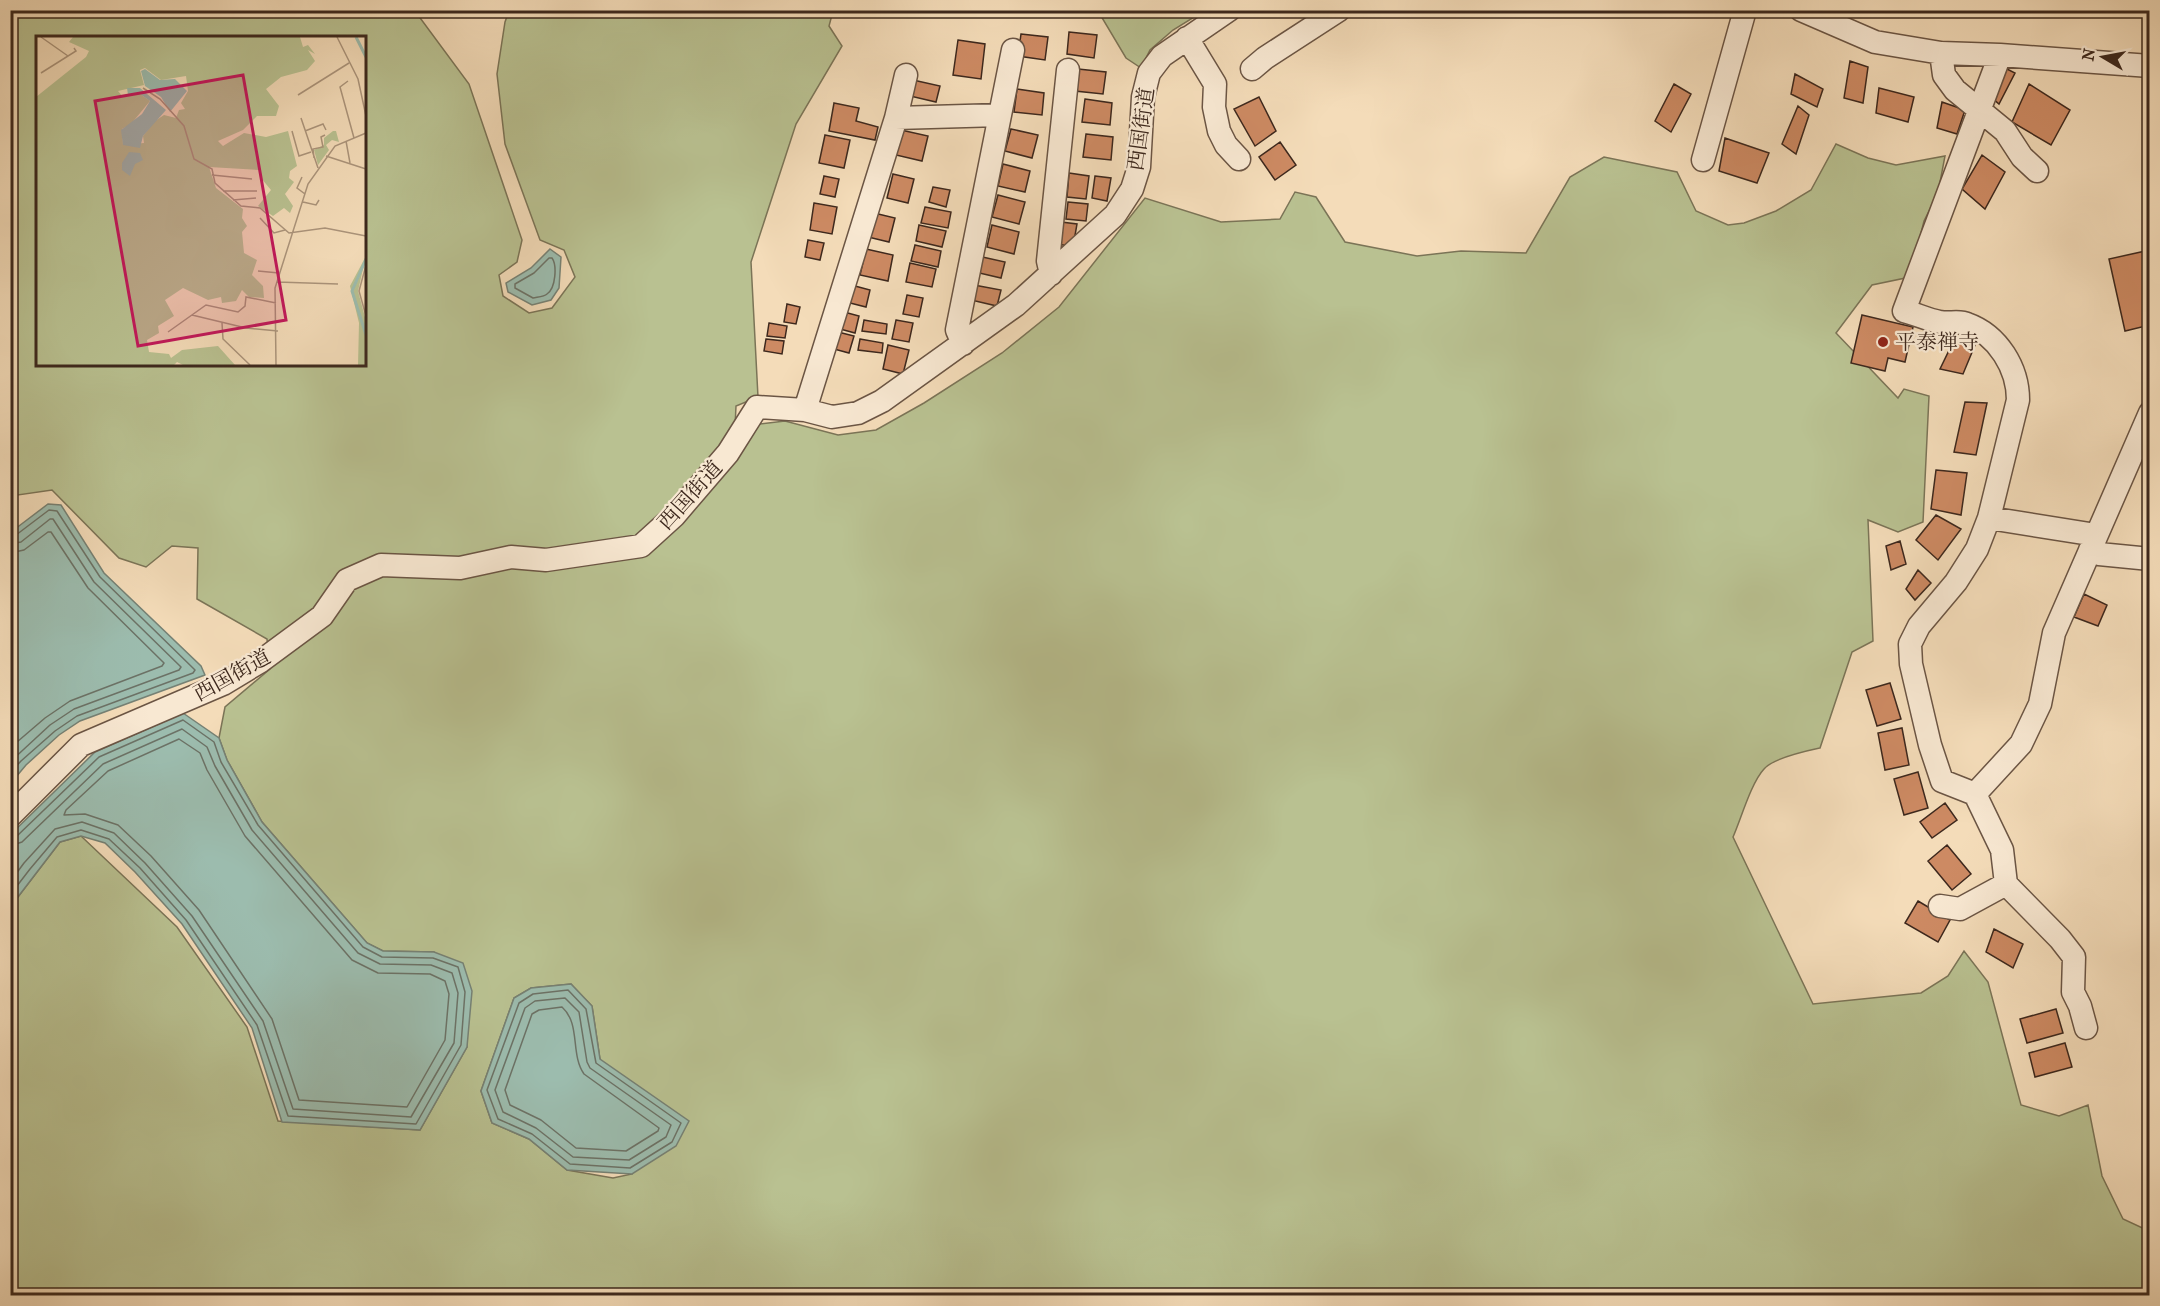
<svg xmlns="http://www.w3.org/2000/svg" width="2160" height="1306" font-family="'IM FELL French Canon','Noto Serif JP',serif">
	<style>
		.green { fill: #b9c191; stroke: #7b7457; stroke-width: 1.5; fill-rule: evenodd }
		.water { fill: #9cbcae; stroke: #768174; stroke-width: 1.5 }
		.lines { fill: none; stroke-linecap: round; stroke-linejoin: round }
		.shore { stroke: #6c7266; stroke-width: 1.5 }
		.building { fill: #cd8a63; stroke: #3d281d; stroke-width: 1.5 }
		.minor-casing { stroke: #6b5544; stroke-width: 25 }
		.minor { stroke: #f8e8d2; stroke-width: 22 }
		.poi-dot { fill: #8f2418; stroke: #f8e8d2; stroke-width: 2 }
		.labels { text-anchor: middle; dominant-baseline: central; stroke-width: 4.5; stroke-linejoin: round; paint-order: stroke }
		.street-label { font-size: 21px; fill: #3d281d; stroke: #f8e8d2 }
		.poi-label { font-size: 21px; fill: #3d281d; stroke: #f8e8d2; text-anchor: start }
		.inset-river { fill: none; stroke: #9cbcae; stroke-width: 3 }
		.inset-road { fill: none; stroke: #ab947b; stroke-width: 1.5 }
		.view { fill: #c2185b; fill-opacity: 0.15; stroke: #c2185b; stroke-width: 3 }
		.inset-edge { fill: none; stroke: #3d281d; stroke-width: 3 }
	</style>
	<rect width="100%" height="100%" fill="#f4dcb9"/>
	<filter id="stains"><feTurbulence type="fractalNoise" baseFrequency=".00333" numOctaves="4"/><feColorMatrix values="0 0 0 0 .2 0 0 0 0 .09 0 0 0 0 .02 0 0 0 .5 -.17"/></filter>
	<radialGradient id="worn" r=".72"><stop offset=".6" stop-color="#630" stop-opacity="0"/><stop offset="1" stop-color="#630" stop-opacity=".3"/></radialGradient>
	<!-- green -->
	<path class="green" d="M11,11H415L469,84L522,240L517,262L499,275L503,296L529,313L552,308L575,277L564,250L540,240L505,144L497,74L505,22L509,11H833L829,26L842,46L796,124L751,262L758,397L736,406L735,427L785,421L838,435L876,430L924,403L1002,353L1059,307L1145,198L1221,222L1280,219L1295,192L1316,197L1345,242L1417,256L1461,251L1526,253L1570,177L1604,157L1677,172L1696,211L1728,225L1744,223L1776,211L1811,190L1836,144L1868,158L1896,165L1945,156L1938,193L1924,221L1910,277L1872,285L1836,333L1898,398L1904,389L1929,396L1923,522L1898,532L1868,520L1873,641L1852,652L1820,748C1806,751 1773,758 1764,769C1751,783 1741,819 1733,837L1813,1004L1921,993L1948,976L1964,951L1988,982L2021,1105L2059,1116L2088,1105L2102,1176L2123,1219L2149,1231V1295H11V906L60,842L81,836L177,927L247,1027L278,1121L420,1130L467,1047L434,952L383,951L367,943L262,822L227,760L219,738L225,707L270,669L267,639L197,599L198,548L172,546L146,567L119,558L52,490L11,496ZM38,38H364V364H38ZM571,984L592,1006L600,1059L632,1174L613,1178L567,1170L529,1139L492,1123L481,1091L514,998L531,988Z
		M1098,11H1204L1173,30L1150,50L1141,68L1126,58Z"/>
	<!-- water -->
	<path class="water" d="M550,249L561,257L559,288L551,300L532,305L508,292L506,283L531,268Z
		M48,504L61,505L104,573L201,666L205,675L80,721L59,735L26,765L11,783V532Z
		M183,713L219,738L227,760L262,822L367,943L383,951L434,952L463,963L472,991L467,1047L420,1130L282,1122L252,1028L182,924L135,872L105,843L81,836L60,842L11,906V834L95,752Z
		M571,984L592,1006L600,1059L689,1121L676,1146L632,1174L567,1170L529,1139L492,1123L481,1091L514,998L531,988Z"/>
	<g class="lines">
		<!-- shore -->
		<path class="shore" d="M549,258H552C557,265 556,288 547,294C544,297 537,297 533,298L515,288V284L534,273Z
			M10,537L16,535L49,510L57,511L100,577L195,670L193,673L77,716L55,731L21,761L10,773
			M10,544L21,542L50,519H53L94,582L181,667L179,670L74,709L50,725L10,762
			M10,553L24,550L48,532H51L88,588L164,663L162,666L70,701L45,718L10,748
			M179,739L200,753L207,770L245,836L352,960L378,973L430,974L445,981L449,994L445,1040L407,1107L299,1100L272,1019L199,910L151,856L118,825L85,814L64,815L66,810L108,771Z
			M10,838L17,836L99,757L183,720L214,742L221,762L258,825L363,947L382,957L433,958L458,967L465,992L461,1045L416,1124L288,1116L257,1025L186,920L140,868L109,839L81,830L57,837L30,869L10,895
			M10,846L22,842L103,764L182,729L207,747L215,766L252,830L358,953L380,964L431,965L452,973L458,993L454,1043L411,1117L293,1109L263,1021L192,916L145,863L114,833L82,822L55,829L24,863L10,882
			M568,990L586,1009L596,1063L681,1123L672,1142L630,1168L570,1164L532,1134L498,1119L487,1090L519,1003L533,994Z
			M565,998L579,1012L587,1062L590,1068L671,1125L666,1137L629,1160L573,1157L536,1128L503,1112L495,1090L525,1008L535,1001Z
			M562,1007C581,1024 570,1054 584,1074L659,1128L658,1131L626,1151L576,1148L541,1120L510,1105L505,1090L532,1014L539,1010Z"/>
	</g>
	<!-- building -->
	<path class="building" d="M1069,32L1097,35L1094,58L1067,54Z
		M1021,34L1048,37L1045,60L1018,56Z
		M958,40L985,44L981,79L953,75Z
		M1850,61L1868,67L1863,103L1844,98Z
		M2005,68L2015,73L1999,104L1991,97Z
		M1078,69L1106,72L1103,94L1075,91Z
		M1795,74L1823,89L1817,107L1791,94Z
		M913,80L940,86L936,102L910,96Z
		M1674,84L1691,94L1671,132L1655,121Z
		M2029,84L2070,110L2051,145L2012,122Z
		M1879,88L1914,97L1908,122L1876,113Z
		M1017,89L1044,93L1042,115L1014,112Z
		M1259,97L1276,131L1255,146L1234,109Z
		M1085,99L1112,103L1110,125L1082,122Z
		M1942,102L1965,110L1957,134L1937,128Z
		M834,103L859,108L856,121L878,127L875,140L829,131Z
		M1798,106L1809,115L1796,154L1782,144Z
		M1011,129L1038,135L1032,158L1005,151Z
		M901,130L928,136L922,161L896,155Z
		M1086,134L1113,137L1111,160L1083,157Z
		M825,135L850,140L844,168L819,163Z
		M1725,138L1769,153L1757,183L1719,171Z
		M1280,142L1296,165L1275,180L1259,157Z
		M1982,155L2005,172L1985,209L1962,189Z
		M1003,164L1030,171L1025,192L998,186Z
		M1069,173L1089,176L1086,199L1067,197Z
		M893,174L914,179L908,203L887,198Z
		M824,176L839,179L835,197L820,194Z
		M1095,176L1111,178L1107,201L1092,198Z
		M933,187L950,190L946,207L929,202Z
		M998,195L1025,202L1019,224L992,217Z
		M1068,202L1088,204L1086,221L1066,219Z
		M814,203L837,207L832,234L810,230Z
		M925,207L951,212L948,228L921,223Z
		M874,213L895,218L889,242L868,237Z
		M1061,222L1077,224L1073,247L1058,244Z
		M919,225L946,231L942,247L916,241Z
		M992,225L1019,232L1014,254L987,247Z
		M808,240L824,243L820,260L805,257Z
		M915,245L941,251L938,267L911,261Z
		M866,249L893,255L888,281L860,275Z
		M2150,250V325L2125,331L2109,259Z
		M978,256L1005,262L1001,278L975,272Z
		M910,263L936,269L932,287L906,282Z
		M974,285L1001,290L997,306L971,300Z
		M855,286L870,290L866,307L850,303Z
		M907,295L923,298L919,317L903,314Z
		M787,304L800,307L796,324L784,322Z
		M844,312L859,316L855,333L840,329Z
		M1862,315L1913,327L1905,362L1888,358L1885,371L1851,363Z
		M864,320L887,324L886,334L862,331Z
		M896,320L913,323L909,342L892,339Z
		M769,323L787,326L785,338L767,336Z
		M838,332L854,336L849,353L834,349Z
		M1956,336L1975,345L1963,374L1940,369Z
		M766,339L784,341L782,354L764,351Z
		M860,339L883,343L882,353L858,350Z
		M888,345L909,350L903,374L883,369Z
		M1965,402L1987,403L1976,455L1954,452Z
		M1936,470L1967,473L1961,515L1931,509Z
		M1936,515L1961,529L1938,560L1916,540Z
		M1900,541L1906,564L1891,570L1886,546Z
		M1918,570L1931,583L1915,600L1906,589Z
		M2084,594L2107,605L2098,626L2074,617Z
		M1890,683L1901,719L1877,726L1866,690Z
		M1902,728L1909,765L1885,770L1878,733Z
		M1918,772L1928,808L1904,815L1894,779Z
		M1945,803L1957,820L1932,838L1920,822Z
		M1947,845L1971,874L1952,890L1928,861Z
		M1918,901L1950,920L1938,942L1905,923Z
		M1994,929L2023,944L2013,968L1986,952Z
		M2056,1009L2063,1033L2027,1043L2020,1019Z
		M2065,1043L2072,1067L2035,1077L2029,1053Z"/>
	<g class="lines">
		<defs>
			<path id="minor" d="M1801,10L1875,42L1941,53L2000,55L2150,66
				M1187,38L1215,84L1214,107L1219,131L1226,145L1239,159
				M1941,53L1944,75L1955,90L2005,131L2022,157L2037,171
				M2000,55L1904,311C1916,314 1928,320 1940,322C1949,324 1959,320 1967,324C1998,335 2018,368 2018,400L1989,518L1977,549L1956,582L1919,626L1910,644L1911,664L1930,745L1942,781L1975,794L2002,850L2006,884L2060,939L2074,957L2073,992L2080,1006L2086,1028
				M1252,69L1265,58L1339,10
				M896,118L1000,115
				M1703,160L1745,10
				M1051,274L1048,261L1068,70
				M963,344L957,330L1013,50
				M805,410L896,118L906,75
				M1989,518L2096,535
				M2090,550L2099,554L2150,559
				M1975,794L2021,744L2040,704L2054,633L2150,413
				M10,816L81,745L223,684L261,661L322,616L347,580L381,565L460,568L511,557L546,560L641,546L674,516L728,453L757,407L805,410L832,417L858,413L882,401L1016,305L1115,215L1132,189L1139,167L1143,97L1149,73L1162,56L1229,10
				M1940,906L1960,909L2006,884"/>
		</defs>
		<!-- minor casing -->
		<use href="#minor" class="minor-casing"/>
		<!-- minor -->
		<use href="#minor" class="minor"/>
	</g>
	<!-- markers -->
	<circle class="poi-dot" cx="1883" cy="342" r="6"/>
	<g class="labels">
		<!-- street labels -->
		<g class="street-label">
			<text transform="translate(1141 129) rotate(-82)">西国街道</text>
			<text transform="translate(690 495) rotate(-48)">西国街道</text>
			<text transform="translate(232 675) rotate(-29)">西国街道</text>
		</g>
		<!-- poi labels -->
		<g class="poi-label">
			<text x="1895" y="342">平泰禅寺</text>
		</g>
	</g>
	<!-- overview -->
	<g transform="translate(36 36)">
		<rect width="330" height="330" fill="#f4dcb9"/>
		<path d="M37,1H264L267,11L272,9L279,18L272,14L279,25L271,34L245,41L230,53L243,70L240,80H221L207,94L182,105L187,110L208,97L230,101L252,95L261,130L254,135L253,142L258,146L249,158L257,170L254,177L248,172L237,180L222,170L235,154L225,142L224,134L173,131L180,152L207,173L206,182L211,190L206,196L208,217L221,224L216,239L227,250L228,262L213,261L206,254L200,265L186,267L185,261L172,264L147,252L129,264L138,280L122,290L123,297L111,304L113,316L133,318L135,322L146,314L182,310L199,329H147L141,326L138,329H0V61L50,21L53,15L33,6ZM109,32L125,44L150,40L152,55L145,67L149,73L143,74L140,82L128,79L119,85L107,100L108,107L87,109L86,93L95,88L114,65L104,58L87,61L82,55L108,49L104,34ZM297,95H300L303,106L296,104L290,109L293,114L282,129L278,114L288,109V102ZM330,220L322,255L330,285V329H322L323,287L314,250Z" fill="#b9c191" fill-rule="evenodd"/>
		<path d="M109,33L124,44L139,43L151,55L134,76L125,61L109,50L105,35ZM91,52H104L130,74L107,100L104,112L87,109L85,94L106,78L114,65L104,58L92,59ZM93,116L104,117L107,124L99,128L94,140L86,134V127Z" fill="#9cbcae"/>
		<path class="inset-river" d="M320,1L330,21M330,223L316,255L330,299"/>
		<path class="inset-road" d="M5,1L32,20M301,1L322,43L330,80M5,37L40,15L38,12M312,45L304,51L318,102M107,52L124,63L148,90L158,123L176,133L179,147L205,170L224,172L253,197L289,192L330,200M262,59L313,27M265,82L282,132M256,95L263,120L275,116M269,95L287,88L290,94M310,105L314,127M290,120L330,133M278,122L277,113L287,111L285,101L289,99M176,139L216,143M266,141L261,152L269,158M187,155H221M197,164L220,162M267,166L280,169L283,164M224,182L238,197L249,194M330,229L323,255L330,280M222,235L243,237M241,246L302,248M156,279L210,292L242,295M186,287L187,303L214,329M132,296L170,269L202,276L209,270L210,261L240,267M240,329L239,252L272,148L299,110L330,97"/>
		<path class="view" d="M207,39L250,284L102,310L59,65Z"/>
		<rect width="330" height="330" class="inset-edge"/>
	</g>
	<!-- margin -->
	<rect width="2160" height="1306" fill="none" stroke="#f4dcb9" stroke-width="36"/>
	<rect x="12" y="12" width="2136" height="1282" fill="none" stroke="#3d281d" stroke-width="3"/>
	<rect x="18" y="18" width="2124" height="1270" fill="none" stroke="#3d281d" stroke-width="1.5"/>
	<!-- north arrow -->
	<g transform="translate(2103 57) rotate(280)" stroke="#f8e8d2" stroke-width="4.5" paint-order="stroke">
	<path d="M0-4.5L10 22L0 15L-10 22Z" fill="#3d281d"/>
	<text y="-9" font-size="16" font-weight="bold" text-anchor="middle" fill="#3d281d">N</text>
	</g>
	<rect width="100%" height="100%" filter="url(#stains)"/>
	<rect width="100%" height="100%" fill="url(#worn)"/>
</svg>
